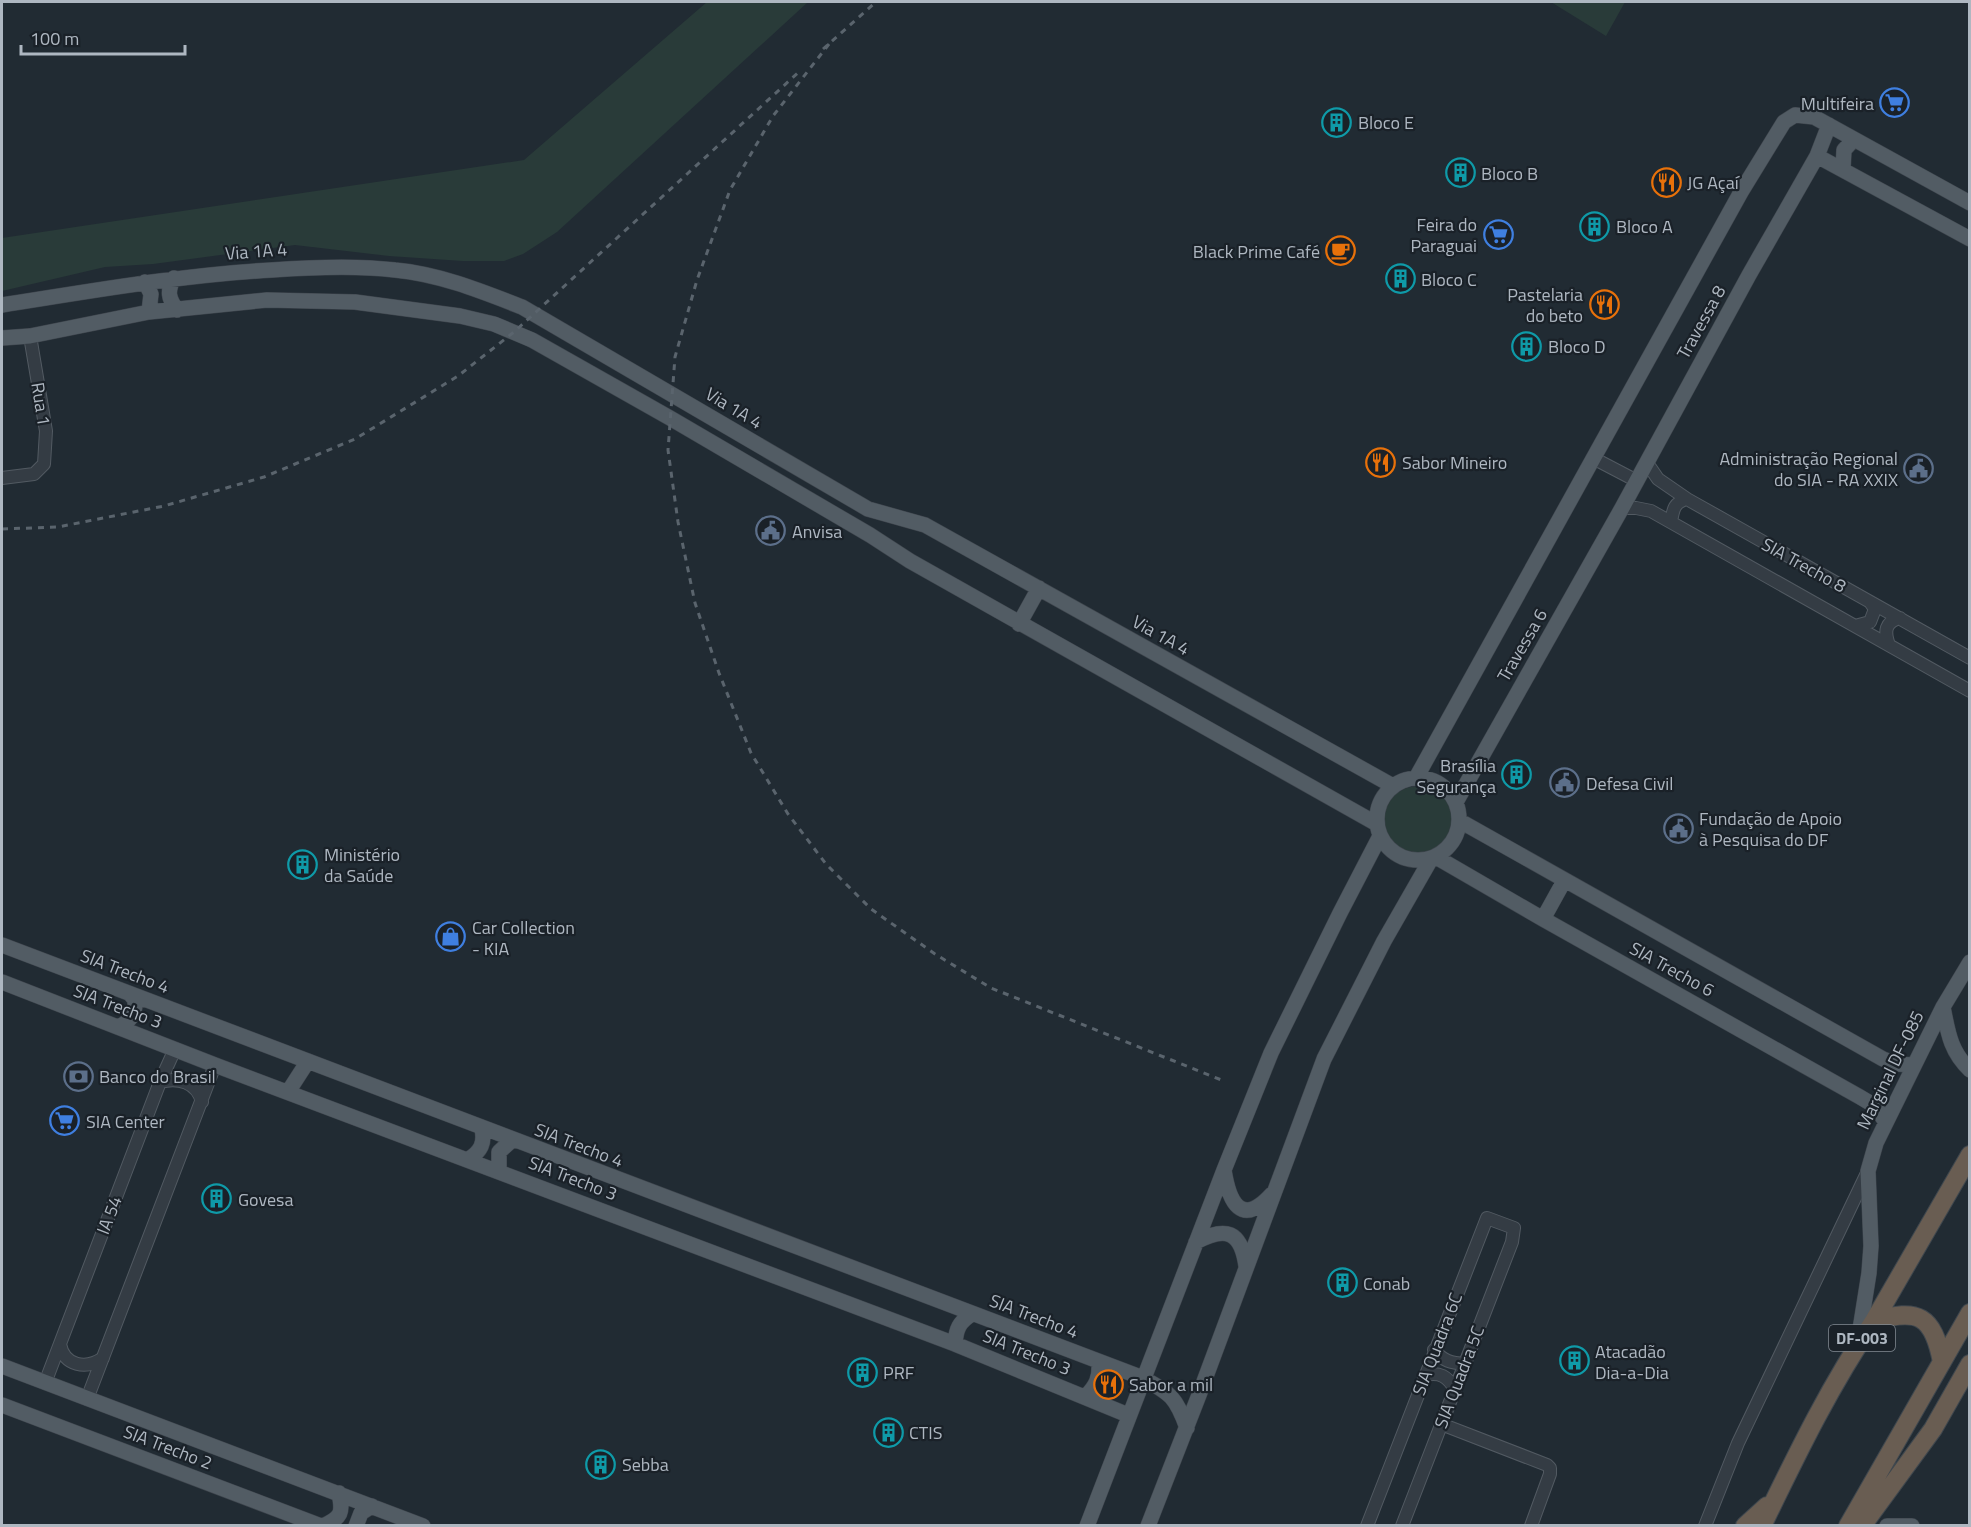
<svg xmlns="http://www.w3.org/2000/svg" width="1971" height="1527" font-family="'Titillium Web',sans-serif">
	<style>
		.grass { fill: #293b39 }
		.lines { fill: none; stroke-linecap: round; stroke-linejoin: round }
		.minor-casing { stroke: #525a62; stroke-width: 14 }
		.major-casing { stroke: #3e454d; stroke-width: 16 }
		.highway-casing { stroke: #3f474e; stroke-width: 20 }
		.minor { stroke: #343c44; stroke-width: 12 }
		.major { stroke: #525c64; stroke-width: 15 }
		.highway { stroke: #695d52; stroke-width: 18 }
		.rail { stroke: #5a646d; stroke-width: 3; stroke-dasharray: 6 6; stroke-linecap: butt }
		.labels { text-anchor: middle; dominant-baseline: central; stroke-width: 4.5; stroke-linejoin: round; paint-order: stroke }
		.shield { fill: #1a2128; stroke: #828a93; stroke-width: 1.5 }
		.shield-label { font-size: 16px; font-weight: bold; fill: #aeb7c1 }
		.poi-label { font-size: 18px; fill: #aeb7c1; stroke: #1a2128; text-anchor: start }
		.street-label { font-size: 18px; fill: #aeb7c1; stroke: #1a2128 }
	</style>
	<rect width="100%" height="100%" fill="#212b33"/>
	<!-- grass -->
	<path class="grass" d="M707,2H808L557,232L523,254L504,261H463L389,256L295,245L153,264L105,267L2,291V238L524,160Z
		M1551,2H1625L1606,36Z
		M1384 820a34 34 0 1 1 68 0a34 34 0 1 1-68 0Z"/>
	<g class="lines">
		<defs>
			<path id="minor" d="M1593,458L1637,481
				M1647,463L1658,479L1687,499L1970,658
				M2,478L34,474L44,464L46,431L30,336
				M1622,508H1636L1651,511L1970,691
				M1671,522C1673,510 1674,502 1687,499
				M1855,626L1870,622L1875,609L1870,602
				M1889,645C1884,631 1885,622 1900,618
				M160,1082C178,1077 197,1082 202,1102
				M60,1344C64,1366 86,1370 103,1358
				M1434,1350C1443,1361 1451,1363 1465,1364
				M1425,1375C1440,1372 1447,1376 1455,1389
				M45,1383L160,1082L175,1049
				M87,1399L215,1065
				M1441,1424L1547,1465L1550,1468V1474L1531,1526
				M1367,1526L1487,1218L1514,1228L1512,1242L1402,1526
				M1705,1526L1738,1443L1867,1173"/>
			<path id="major" d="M1817,156L1970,239
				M1843,169L1844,150L1854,139
				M174,278C167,291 168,298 177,310
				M145,282L151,294L149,312
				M2,305C92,291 181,275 272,270C313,267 355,265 395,270C439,274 481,291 522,307L868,509L925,525L1393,786
				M2,338L30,336L149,312L267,300L355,302L460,316L494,324L532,340L670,418L870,535L910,561L1377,824
				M1019,624L1039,588
				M1416,778L1741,192L1784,122L1795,115L1814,117L1970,203
				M1377 819a41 41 0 1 1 82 0a41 41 0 1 1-82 0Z
				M1456,802L1622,508L1749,275L1817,156L1829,125
				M1460,821L1883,1059L1897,1064L1913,1065
				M1436,857L1543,919L1860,1097L1875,1106L1885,1121
				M1543,919L1564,881
				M2,945L1143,1378C1171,1394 1176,1397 1187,1428
				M2,982L215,1065L955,1344L1128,1415
				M1943,1007C1948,1032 1950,1051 1970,1070
				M118,1027C130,1022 136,1014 135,1000L130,994
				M288,1092L308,1061
				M469,1159C481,1151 485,1143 482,1129
				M1224,1170C1229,1202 1241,1228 1272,1194
				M499,1171V1152L512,1140
				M1196,1242C1226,1226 1241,1231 1246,1266
				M1858,1342L1869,1273L1871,1246L1868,1171L1876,1143L1943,1007L1970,962
				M955,1344C956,1329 959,1322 972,1314
				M2,1366L423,1526
				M1086,1396C1096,1386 1100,1378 1099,1363
				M2,1405L321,1526
				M323,1526C342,1517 343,1513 339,1493
				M356,1526L361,1513L372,1506
				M1087,1526L1224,1170L1271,1053L1340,913L1380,836
				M1148,1526L1199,1395L1324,1059L1384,941L1431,859
				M1887,1526H1912"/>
			<path id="highway" d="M1874,1321C1918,1308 1933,1315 1942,1362
				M1745,1526L1767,1506
				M1762,1526C1796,1456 1830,1385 1874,1321L1970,1155
				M1848,1526L1970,1313
				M1862,1526L1933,1429L1970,1364"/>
		</defs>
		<!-- minor casing -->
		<use href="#minor" class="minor-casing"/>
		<!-- major casing -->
		<use href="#major" class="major-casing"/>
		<!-- highway casing -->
		<use href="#highway" class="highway-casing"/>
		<!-- minor -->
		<use href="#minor" class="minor"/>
		<!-- major -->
		<use href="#major" class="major"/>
		<!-- highway -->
		<use href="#highway" class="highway"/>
		<!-- rail -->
		<path class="rail" d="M829,44L773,116L730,190L697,280L675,357L668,450L678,522L695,603L719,673L751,753L788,814L826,864L871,909L935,954L991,988L1224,1081
			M823,49L876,2
			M2,529L58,527L164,506L264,477L355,439L458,376L514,332L801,70"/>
	</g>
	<!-- icons -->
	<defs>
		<symbol id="supermarket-ring" viewBox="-11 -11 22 22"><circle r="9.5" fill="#1a2128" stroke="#3f7fe0" stroke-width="1.5"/><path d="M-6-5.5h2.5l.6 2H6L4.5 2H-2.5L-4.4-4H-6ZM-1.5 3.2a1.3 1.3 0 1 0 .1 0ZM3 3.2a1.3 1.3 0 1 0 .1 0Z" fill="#3f7fe0"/></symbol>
		<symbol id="building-ring" viewBox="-11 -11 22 22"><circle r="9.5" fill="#1a2128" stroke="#0f9aa8" stroke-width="1.5"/><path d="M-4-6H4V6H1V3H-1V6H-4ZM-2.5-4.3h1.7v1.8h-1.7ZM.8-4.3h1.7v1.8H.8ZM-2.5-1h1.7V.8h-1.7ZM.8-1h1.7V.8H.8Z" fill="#0f9aa8"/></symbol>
		<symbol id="restaurant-ring" viewBox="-11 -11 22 22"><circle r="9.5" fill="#1a2128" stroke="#e8710a" stroke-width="1.5"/><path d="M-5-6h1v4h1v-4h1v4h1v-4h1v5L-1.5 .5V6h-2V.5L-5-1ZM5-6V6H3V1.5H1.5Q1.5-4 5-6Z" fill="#e8710a"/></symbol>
		<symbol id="cafe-ring" viewBox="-11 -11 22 22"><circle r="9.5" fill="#1a2128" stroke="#e8710a" stroke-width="1.5"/><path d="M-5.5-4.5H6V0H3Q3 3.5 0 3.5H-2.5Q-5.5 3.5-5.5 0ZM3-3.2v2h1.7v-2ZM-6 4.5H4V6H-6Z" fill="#e8710a"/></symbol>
		<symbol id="civic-ring" viewBox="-11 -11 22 22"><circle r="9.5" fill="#1a2128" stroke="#5c6f8a" stroke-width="1.5"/><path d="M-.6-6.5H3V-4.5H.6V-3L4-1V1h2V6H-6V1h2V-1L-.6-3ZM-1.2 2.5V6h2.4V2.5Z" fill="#5c6f8a"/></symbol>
		<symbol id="shop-ring" viewBox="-11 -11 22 22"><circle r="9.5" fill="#1a2128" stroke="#3f7fe0" stroke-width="1.5"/><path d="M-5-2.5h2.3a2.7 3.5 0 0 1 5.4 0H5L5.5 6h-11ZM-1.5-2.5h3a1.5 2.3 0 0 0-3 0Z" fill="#3f7fe0"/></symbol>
		<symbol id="bank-ring" viewBox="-11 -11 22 22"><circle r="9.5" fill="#1a2128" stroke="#5c6f8a" stroke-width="1.5"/><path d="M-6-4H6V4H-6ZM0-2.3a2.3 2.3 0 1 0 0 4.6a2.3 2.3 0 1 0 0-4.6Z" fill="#5c6f8a"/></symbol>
	</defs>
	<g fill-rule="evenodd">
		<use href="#supermarket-ring" x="1878" y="86" width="33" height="33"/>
		<use href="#building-ring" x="1320" y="106" width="33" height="33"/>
		<use href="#building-ring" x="1444" y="156" width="33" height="33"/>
		<use href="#restaurant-ring" x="1650" y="166" width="33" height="33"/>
		<use href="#building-ring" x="1578" y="210" width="33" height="33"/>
		<use href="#supermarket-ring" x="1482" y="218" width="33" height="33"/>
		<use href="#cafe-ring" x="1324" y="234" width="33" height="33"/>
		<use href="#building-ring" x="1384" y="262" width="33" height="33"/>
		<use href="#restaurant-ring" x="1588" y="288" width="33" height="33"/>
		<use href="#building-ring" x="1510" y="330" width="33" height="33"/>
		<use href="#restaurant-ring" x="1364" y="446" width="33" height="33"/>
		<use href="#civic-ring" x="1902" y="452" width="33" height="33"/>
		<use href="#civic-ring" x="754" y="514" width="33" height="33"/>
		<use href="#building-ring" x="1500" y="758" width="33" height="33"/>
		<use href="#civic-ring" x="1548" y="766" width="33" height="33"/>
		<use href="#civic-ring" x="1662" y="812" width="33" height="33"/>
		<use href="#building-ring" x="286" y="848" width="33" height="33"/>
		<use href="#shop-ring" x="434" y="920" width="33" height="33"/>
		<use href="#bank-ring" x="62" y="1060" width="33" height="33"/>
		<use href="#supermarket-ring" x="48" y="1104" width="33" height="33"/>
		<use href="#building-ring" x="200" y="1182" width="33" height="33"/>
		<use href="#building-ring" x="1326" y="1266" width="33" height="33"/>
		<use href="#building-ring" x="1558" y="1344" width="33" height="33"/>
		<use href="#building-ring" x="846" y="1356" width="33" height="33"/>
		<use href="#restaurant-ring" x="1092" y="1368" width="33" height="33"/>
		<use href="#building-ring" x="872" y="1416" width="33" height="33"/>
		<use href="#building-ring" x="584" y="1448" width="33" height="33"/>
	</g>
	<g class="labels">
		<!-- shield labels -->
		<rect class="shield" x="1829" y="1325" width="66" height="26" rx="4.5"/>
		<g class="shield-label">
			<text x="1862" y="1338">DF-003</text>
		</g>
		<!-- poi labels -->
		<g class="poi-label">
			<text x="1874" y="103" text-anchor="end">Multifeira</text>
			<text x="1358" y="122">Bloco E</text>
			<text x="1481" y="173">Bloco B</text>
			<text x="1687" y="182">JG Açaí</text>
			<text x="1477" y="224" text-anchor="end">Feira do<tspan x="1477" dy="21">Paraguai</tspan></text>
			<text x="1616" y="226">Bloco A</text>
			<text x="1320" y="251" text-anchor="end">Black Prime Café</text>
			<text x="1421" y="279">Bloco C</text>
			<text x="1583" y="294" text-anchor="end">Pastelaria<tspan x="1583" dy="21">do beto</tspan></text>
			<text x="1548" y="346">Bloco D</text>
			<text x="1898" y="458" text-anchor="end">Administração Regional<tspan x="1898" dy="21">do SIA - RA XXIX</tspan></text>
			<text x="1402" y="462">Sabor Mineiro</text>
			<text x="792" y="531">Anvisa</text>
			<text x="1496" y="765" text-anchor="end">Brasília<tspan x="1496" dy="21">Segurança</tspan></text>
			<text x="1586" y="783">Defesa Civil</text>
			<text x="1699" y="818">Fundação de Apoio<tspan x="1699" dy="21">à Pesquisa do DF</tspan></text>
			<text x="324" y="854">Ministério<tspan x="324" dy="21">da Saúde</tspan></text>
			<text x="472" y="927">Car Collection<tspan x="472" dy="21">- KIA</tspan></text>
			<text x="99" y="1076">Banco do Brasil</text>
			<text x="86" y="1121">SIA Center</text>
			<text x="238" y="1199">Govesa</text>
			<text x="1363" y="1283">Conab</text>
			<text x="1595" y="1351">Atacadão<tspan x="1595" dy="21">Dia-a-Dia</tspan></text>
			<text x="883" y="1372">PRF</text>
			<text x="1129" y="1384">Sabor a mil</text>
			<text x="909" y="1432">CTIS</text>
			<text x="622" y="1464">Sebba</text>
		</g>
		<!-- street labels -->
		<g class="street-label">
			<text transform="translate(256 251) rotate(-4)">Via 1A 4</text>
			<text transform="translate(1701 322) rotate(-61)">Travessa 8</text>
			<text transform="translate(41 404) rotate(81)">Rua 1</text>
			<text transform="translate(734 408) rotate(31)">Via 1A 4</text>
			<text transform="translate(1804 565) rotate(29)">SIA Trecho 8</text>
			<text transform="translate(1161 635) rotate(29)">Via 1A 4</text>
			<text transform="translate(1522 645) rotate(-60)">Travessa 6</text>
			<text transform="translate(1672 969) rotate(29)">SIA Trecho 6</text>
			<text transform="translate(125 971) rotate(21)">SIA Trecho 4</text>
			<text transform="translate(118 1006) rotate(21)">SIA Trecho 3</text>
			<text transform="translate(1890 1070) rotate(-64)">Marginal DF-085</text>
			<text transform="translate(579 1145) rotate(21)">SIA Trecho 4</text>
			<text transform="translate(573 1178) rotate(21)">SIA Trecho 3</text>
			<text transform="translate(109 1215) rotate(-69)">IA 54</text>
			<text transform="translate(1034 1316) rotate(21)">SIA Trecho 4</text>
			<text transform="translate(1437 1344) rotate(-69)">SIA Quadra 6C</text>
			<text transform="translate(1027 1352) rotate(22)">SIA Trecho 3</text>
			<text transform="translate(1459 1377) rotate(-69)">SIA Quadra 5C</text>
			<text transform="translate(168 1447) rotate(21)">SIA Trecho 2</text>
		</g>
	</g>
	<!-- border -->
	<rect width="1971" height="1527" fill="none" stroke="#aeb7c1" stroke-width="6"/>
	<!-- scale -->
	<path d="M21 45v9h164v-9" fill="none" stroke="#aeb7c1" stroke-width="3"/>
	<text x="30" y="45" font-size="18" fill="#aeb7c1" stroke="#1a2128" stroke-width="4.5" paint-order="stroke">100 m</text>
</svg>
